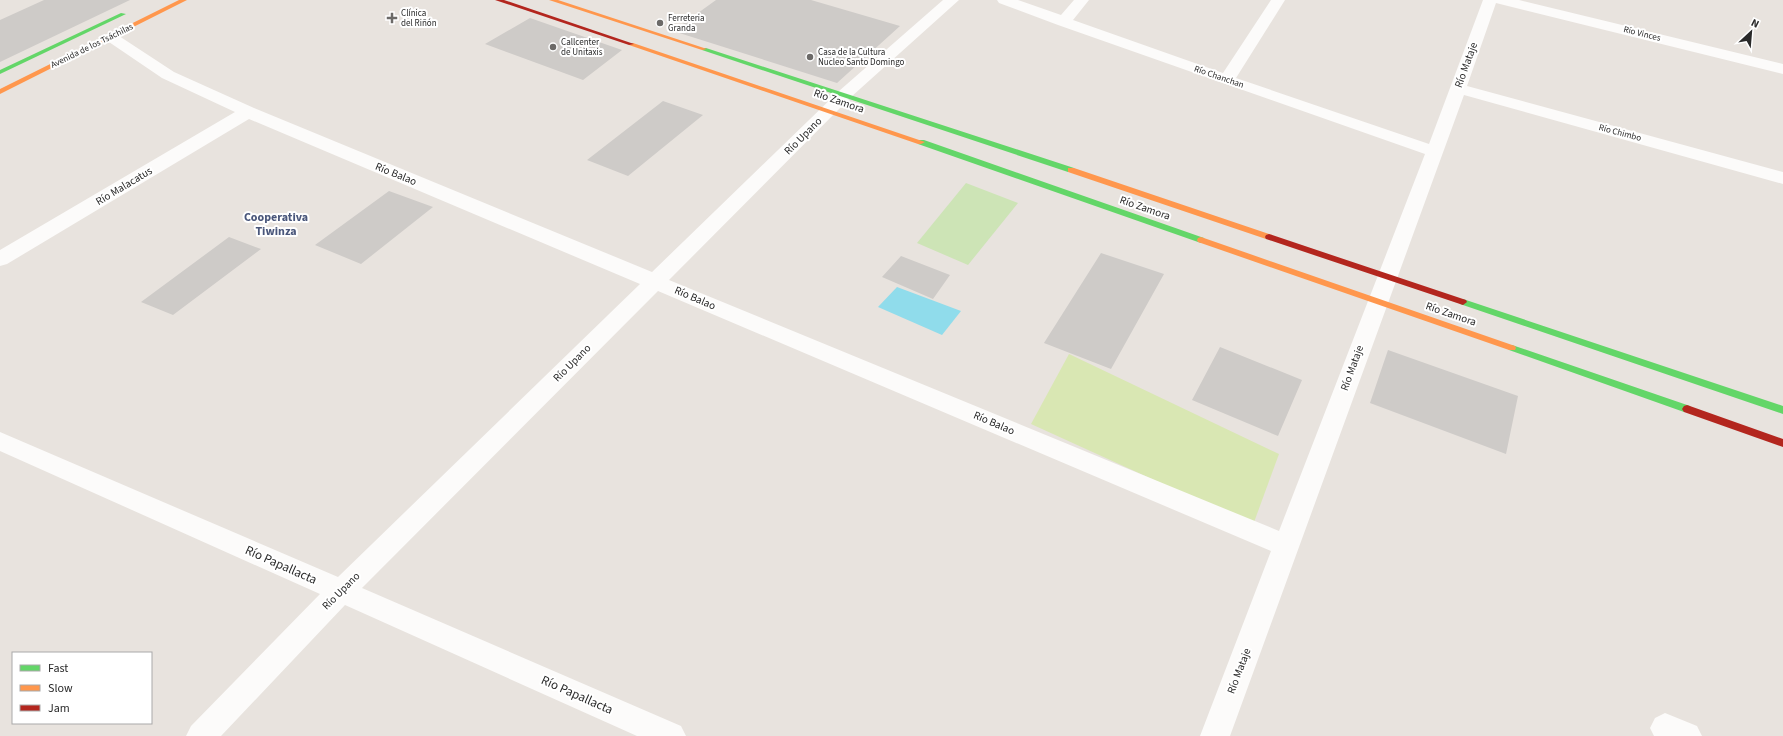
<svg xmlns="http://www.w3.org/2000/svg" width="1783" height="736" font-family="'Source Sans 3',sans-serif">
	<style>
		.green { fill: #cde4b6 }
		.pitch { fill: #d9e7b3 }
		.water { fill: #90dceb }
		.building { fill: #cecbc8 }
		.lines { fill: none; stroke-linecap: round; stroke-linejoin: round }
		.street { fill: #fcfbfa; fill-rule: evenodd }
		.fast { fill: #63d668; fill-rule: evenodd }
		.slow { fill: #ff974d; fill-rule: evenodd }
		.jam { fill: #b3261e; fill-rule: evenodd }
		.poi-dot { fill: #6c6a68; stroke: #fff; stroke-width: 1.5 }
		.labels { text-anchor: middle; dominant-baseline: central; stroke-width: 4; stroke-linejoin: round; paint-order: stroke }
		.far-poi-label { font-size: 9px; fill: #292929; stroke: #fff; text-anchor: start }
		.far-street-label { font-size: 9px; fill: #292929; stroke: #fff }
		.street-label { font-size: 11px; fill: #292929; stroke: #fff }
		.neighbourhood-label { font-size: 12px; font-weight: bold; fill: #49567a; stroke: #fff }
		.near-street-label { font-size: 13px; fill: #292929; stroke: #fff }
	</style>
	<rect width="100%" height="100%" fill="#e8e3de"/>
	<!-- green -->
	<path class="green" d="M966,183L1018,203L968,265L917,243Z"/>
	<!-- pitch -->
	<path class="pitch" d="M1069,354L1279,454L1253,525L1031,424Z"/>
	<!-- water -->
	<path class="water" d="M897,287L961,311L942,335L878,307Z"/>
	<!-- building -->
	<path class="building" d="M44,0H130L0,62V20Z
		M716,0H811L900,26L837,83L673,31Z
		M530,18L622,50L583,80L485,44Z
		M663,101L703,115L628,176L587,160Z
		M389,191L433,207L361,264L315,245Z
		M229,237L261,249L173,315L141,302Z
		M1101,253L1164,274L1111,369L1044,343Z
		M901,256L950,275L933,299L882,277Z
		M1220,347L1302,380L1278,436L1192,400Z
		M1388,350L1518,396L1506,454L1370,403Z"/>
	<g class="lines">
		<!-- street -->
		<path class="street" d="M943,0H959L851,97L669,280L1279,531L1425,154L1058,25L999,3L997,0H1018L1061,15L1074,0H1089L1073,20L1223,73L1271,0H1285L1236,78L1429,144L1483,0H1519L1783,64V74L1496,3L1467,86L1783,172V184L1464,95L1230,736H1200L1271,551L658,291L362,588L681,726L686,736H637L345,605L221,736H186L191,726L320,594L0,451V432L338,577L640,284L249,119L7,264L0,266V250L235,112L162,78L106,40L103,37L106,34H116L174,72L254,108L652,272L839,91Z
			M1665,713L1697,726L1702,736H1654L1650,728L1655,718Z"/>
		<!-- fast -->
		<path class="fast" d="M121,13L126,14L0,74V70Z
			M702,48H706L1074,168L1075,170L1071,172H1068L702,50Z
			M918,140H924L1204,238L1205,240L1201,243L1198,242L918,144Z
			M1463,299L1783,406V414L1460,304L1459,302L1460,300Z
			M1512,345L1690,406L1692,409L1690,412H1684L1509,350L1508,348Z"/>
		<!-- slow -->
		<path class="slow" d="M179,0H187L0,94V89Z
			M549,0H558L707,49L702,50Z
			M629,43H633L925,142L921,144H918L629,45Z
			M1068,168H1074L1272,235L1273,237L1272,239H1266L1068,172Z
			M1201,237L1515,346L1516,348L1515,350H1509L1198,242L1197,240L1198,238Z"/>
		<!-- jam -->
		<path class="jam" d="M495,0H504L634,44L629,45Z
			M1269,234L1466,300L1467,302L1463,305L1460,304L1266,239L1265,237L1266,235Z
			M1687,405L1783,439V447L1684,412L1682,409L1684,406Z"/>
	</g>
	<!-- markers -->
	<g class="poi-dot">
		<path d="M390 12h4v4h4v4h-4v4h-4v-4h-4v-4h4z"/>
		<circle cx="660" cy="23" r="4"/>
		<circle cx="553" cy="47" r="4"/>
		<circle cx="810" cy="57" r="4"/>
	</g>
	<g class="labels">
		<!-- far-poi labels -->
		<g class="far-poi-label">
			<text x="401" y="13">Clínica<tspan x="401" dy="10">del Riñón</tspan></text>
			<text x="668" y="18">Ferreteria<tspan x="668" dy="10">Granda</tspan></text>
			<text x="561" y="42">Callcenter<tspan x="561" dy="10">de Unitaxis</tspan></text>
			<text x="818" y="52">Casa de la Cultura<tspan x="818" dy="10">Nucleo Santo Domingo</tspan></text>
		</g>
		<!-- far-street labels -->
		<g class="far-street-label">
			<text transform="translate(1642 34) rotate(14)">Río Vinces</text>
			<text transform="translate(92 46) rotate(-26)">Avenida de los Tsáchilas</text>
			<text transform="translate(1219 77) rotate(19)">Río Chanchan</text>
			<text transform="translate(1620 133) rotate(15)">Río Chimbo</text>
		</g>
		<!-- street labels -->
		<g class="street-label">
			<text transform="translate(1466 65) rotate(-70)">Río Mataje</text>
			<text transform="translate(839 101) rotate(19)">Río Zamora</text>
			<text transform="translate(803 136) rotate(-45)">Río Upano</text>
			<text transform="translate(396 174) rotate(22)">Río Balao</text>
			<text transform="translate(124 186) rotate(-31)">Río Malacatus</text>
			<text transform="translate(1145 208) rotate(19)">Río Zamora</text>
			<text transform="translate(695 298) rotate(23)">Río Balao</text>
			<text transform="translate(1451 314) rotate(19)">Río Zamora</text>
			<text transform="translate(572 363) rotate(-45)">Río Upano</text>
			<text transform="translate(1352 368) rotate(-70)">Río Mataje</text>
			<text transform="translate(994 423) rotate(23)">Río Balao</text>
			<text transform="translate(341 591) rotate(-45)">Río Upano</text>
			<text transform="translate(1239 671) rotate(-69)">Río Mataje</text>
		</g>
		<!-- neighbourhood labels -->
		<g class="neighbourhood-label">
			<text x="276" y="217">Cooperativa<tspan x="276" dy="14">Tiwinza</tspan></text>
		</g>
		<!-- near-street labels -->
		<g class="near-street-label">
			<text transform="translate(281 565) rotate(24)">Río Papallacta</text>
			<text transform="translate(577 695) rotate(24)">Río Papallacta</text>
		</g>
	</g>
	<!-- legend -->
	<rect x="12" y="652" width="140" height="72" fill="#ffffff" stroke="#a9a9a9"/>
	<rect x="20" y="665" width="20" height="6" fill="#63d668" stroke="#a9a9a9"/>
	<text x="48" y="672" font-size="12" fill="#292929">Fast</text>
	<rect x="20" y="685" width="20" height="6" fill="#ff974d" stroke="#a9a9a9"/>
	<text x="48" y="692" font-size="12" fill="#292929">Slow</text>
	<rect x="20" y="705" width="20" height="6" fill="#b3261e" stroke="#a9a9a9"/>
	<text x="48" y="712" font-size="12" fill="#292929">Jam</text>
	<!-- north arrow -->
	<g transform="translate(1751 32) rotate(26)" stroke="#ffffff" stroke-width="3" paint-order="stroke">
	<path d="M0-3L7 15L0 10L-7 15Z" fill="#292929"/>
	<text y="-6" font-size="11" font-weight="bold" text-anchor="middle" fill="#292929">N</text>
	</g>
</svg>
